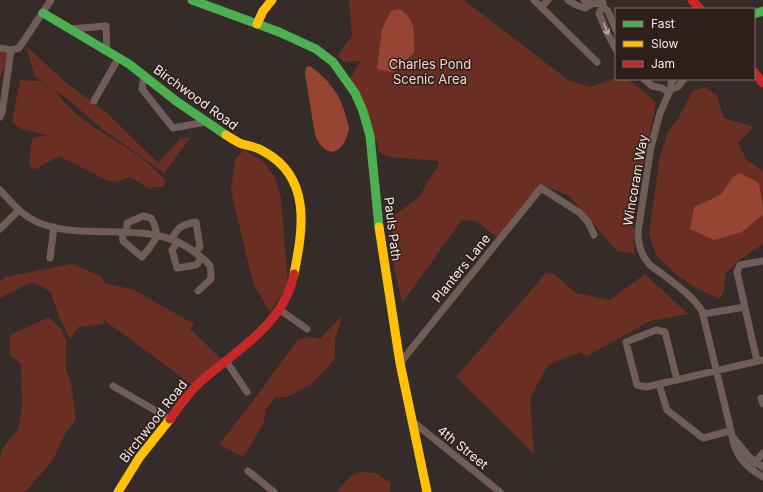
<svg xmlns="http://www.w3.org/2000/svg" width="763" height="492" font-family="Inter,sans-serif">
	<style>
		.green { fill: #6a2f22 }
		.water { fill: #974432 }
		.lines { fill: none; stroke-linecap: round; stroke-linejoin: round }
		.street { stroke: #705d59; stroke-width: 7 }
		.fast { stroke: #4caf50; stroke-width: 9 }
		.slow { stroke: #ffc107; stroke-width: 9 }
		.jam { stroke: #c62828; stroke-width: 9 }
		.oneway { stroke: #b9aaa7 }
		.labels { text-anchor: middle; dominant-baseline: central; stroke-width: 3; stroke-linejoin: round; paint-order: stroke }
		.park-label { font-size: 13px; fill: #f1d7d0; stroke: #2f1f1b }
		.street-label { font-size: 13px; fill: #f5e9e7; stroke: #2f1f1b }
	</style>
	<rect width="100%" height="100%" fill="#352c2a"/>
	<!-- green -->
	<path class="green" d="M349,0H464L568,80L590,87L616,78V79H627L645,92L656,103L633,219L635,254L617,251L568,195L545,186H538L497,237L476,221L462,220L402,303L390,250L394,216L419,197L439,164L438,161L389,157L379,152L377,141L370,142L349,80L361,61L344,62L338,56L352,35Z
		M26,46L65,82L107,113L158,163L180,139L191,137L164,173L102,129L69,100L55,90C75,121 111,136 140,157C149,163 157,172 165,180L164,187H151L155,192L130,177L116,182L108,181L59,156L34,170L29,163L32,139L40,136H51L21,129L12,122L20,80L39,81L50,87L35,77Z
		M0,47L11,50L0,78Z
		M706,87L717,96L724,118L754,127L738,143L747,160L763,171V206L759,183L733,177L720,195L694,207L742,232L763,215V244L739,260L725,274L724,290L720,299L698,289L678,276L656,255L649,234L660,156L668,132L677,120L693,91Z
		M244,150L264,162L275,178L281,198L288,285L270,312L253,283L231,191L235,160Z
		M72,264L101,276L104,283L134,290L194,324L190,329L221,359L192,385L100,317L105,324L78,327L70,339L60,319L50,291L32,282L0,298V282L5,277Z
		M546,273L554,274L576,293L610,300L645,274L688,314L650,321L587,356L580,352L548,365L530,398L534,454L456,377Z
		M342,316L335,339V358L329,366L310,385L287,397H276L265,410L264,423L243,457L219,444L248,408L298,339L311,337L320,339Z
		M49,317L61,329L66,339V370L71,383L76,419L65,434L53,460L27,490L23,492H0V457L2,449L19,428L22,403L21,364L10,355V335Z
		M360,472L376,473L391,483L390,492H336L351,476Z"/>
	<!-- water -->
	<path class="water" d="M398,9C417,17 414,35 414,53L393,72L377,69L382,29L391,11Z
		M310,66C328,79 341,95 346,117C347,121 349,125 349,129C349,133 346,137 345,141C334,160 322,151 315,135L305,74L306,67Z
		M740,173L759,183L763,206V215L742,232L714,240L690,229L694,207L720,195L733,177Z"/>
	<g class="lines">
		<!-- street -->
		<path class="street" d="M534,0L541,7L548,0
			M568,0L576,5L585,8L592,4L603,3
			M584,0L592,4
			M541,7L597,62
			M70,29L106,26L107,51
			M616,30L608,11L603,7L599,13L607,33L616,49
			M0,48L11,50L19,48L51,0
			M144,75L142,89L173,128L206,122
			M644,79L652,86L662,88L669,93L671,89
			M674,79L671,83V89L678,87L684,79
			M669,93L660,113L651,147L638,232C638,243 641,255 649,264C652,267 657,270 661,273C676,285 692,295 702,311L732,435C734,455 746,467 763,477
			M94,101L119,57
			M0,117L2,113L11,50
			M0,190C13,204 23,217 42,224C92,242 153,217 197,254C201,257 208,262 210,266C211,270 211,275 211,279L198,291
			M0,229L19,210
			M122,232L123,241L142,257C154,242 162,237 151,218L143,216L127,223V231
			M172,239C178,226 182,225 196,222L200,247L195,252
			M178,242L172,250L177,268L196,265L202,258
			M50,258L54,227
			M280,310L307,329
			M703,314L745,307
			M226,361L247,392
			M757,361L737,272L740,265L763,261
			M400,363L541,188L580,213L588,222L594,235
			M659,384L646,387L637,385L626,342L656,330L665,332L677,380
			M113,386L170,419
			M761,398L763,404
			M412,421L500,492
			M730,431L703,438L667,410L659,384L763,360
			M732,436L750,458L763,467
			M753,465L763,453
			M248,471L274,492"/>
		<!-- fast -->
		<path class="fast" d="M192,0L279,32L316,49L333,62L355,93L363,111L370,136L379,227
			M43,13L129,64L176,101L226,135
			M754,14L763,11"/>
		<!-- slow -->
		<path class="slow" d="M257,24L263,11L272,0
			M226,135C231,138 237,142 242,144C249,146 257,147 263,151C312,177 303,229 294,274
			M379,227L400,363L427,492
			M118,492L139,458L170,419"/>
		<!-- jam -->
		<path class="jam" d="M692,0L700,9
			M754,72L763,83
			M170,419C181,404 192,388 206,377C241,347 284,323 294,274"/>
	</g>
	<!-- one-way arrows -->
	<defs><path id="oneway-shaft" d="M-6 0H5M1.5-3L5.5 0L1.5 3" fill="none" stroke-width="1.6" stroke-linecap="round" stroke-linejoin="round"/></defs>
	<use class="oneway" href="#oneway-shaft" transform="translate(606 29) rotate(68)"/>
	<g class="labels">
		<!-- park labels -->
		<g class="park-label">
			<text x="430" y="64">Charles Pond<tspan x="430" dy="15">Scenic Area</tspan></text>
		</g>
		<!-- street labels -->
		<g class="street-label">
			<text transform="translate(196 97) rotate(36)">Birchwood Road</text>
			<text transform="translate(635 180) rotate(-80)">Wincoram Way</text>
			<text transform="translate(393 229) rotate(83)">Pauls Path</text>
			<text transform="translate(461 268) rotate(-51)">Planters Lane</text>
			<text transform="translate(153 421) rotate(-52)">Birchwood Road</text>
			<text transform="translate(463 447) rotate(39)">4th Street</text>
		</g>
	</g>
	<!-- legend -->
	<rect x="615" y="8" width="140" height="72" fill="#2f1f1b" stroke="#7e706d"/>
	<rect x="623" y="21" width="20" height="6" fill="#4caf50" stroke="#7e706d"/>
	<text x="651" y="28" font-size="12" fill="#f5e9e7">Fast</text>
	<rect x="623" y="41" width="20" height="6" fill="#ffc107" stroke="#7e706d"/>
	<text x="651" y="48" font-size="12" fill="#f5e9e7">Slow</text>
	<rect x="623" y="61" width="20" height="6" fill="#c62828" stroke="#7e706d"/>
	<text x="651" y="68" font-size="12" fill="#f5e9e7">Jam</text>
</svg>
